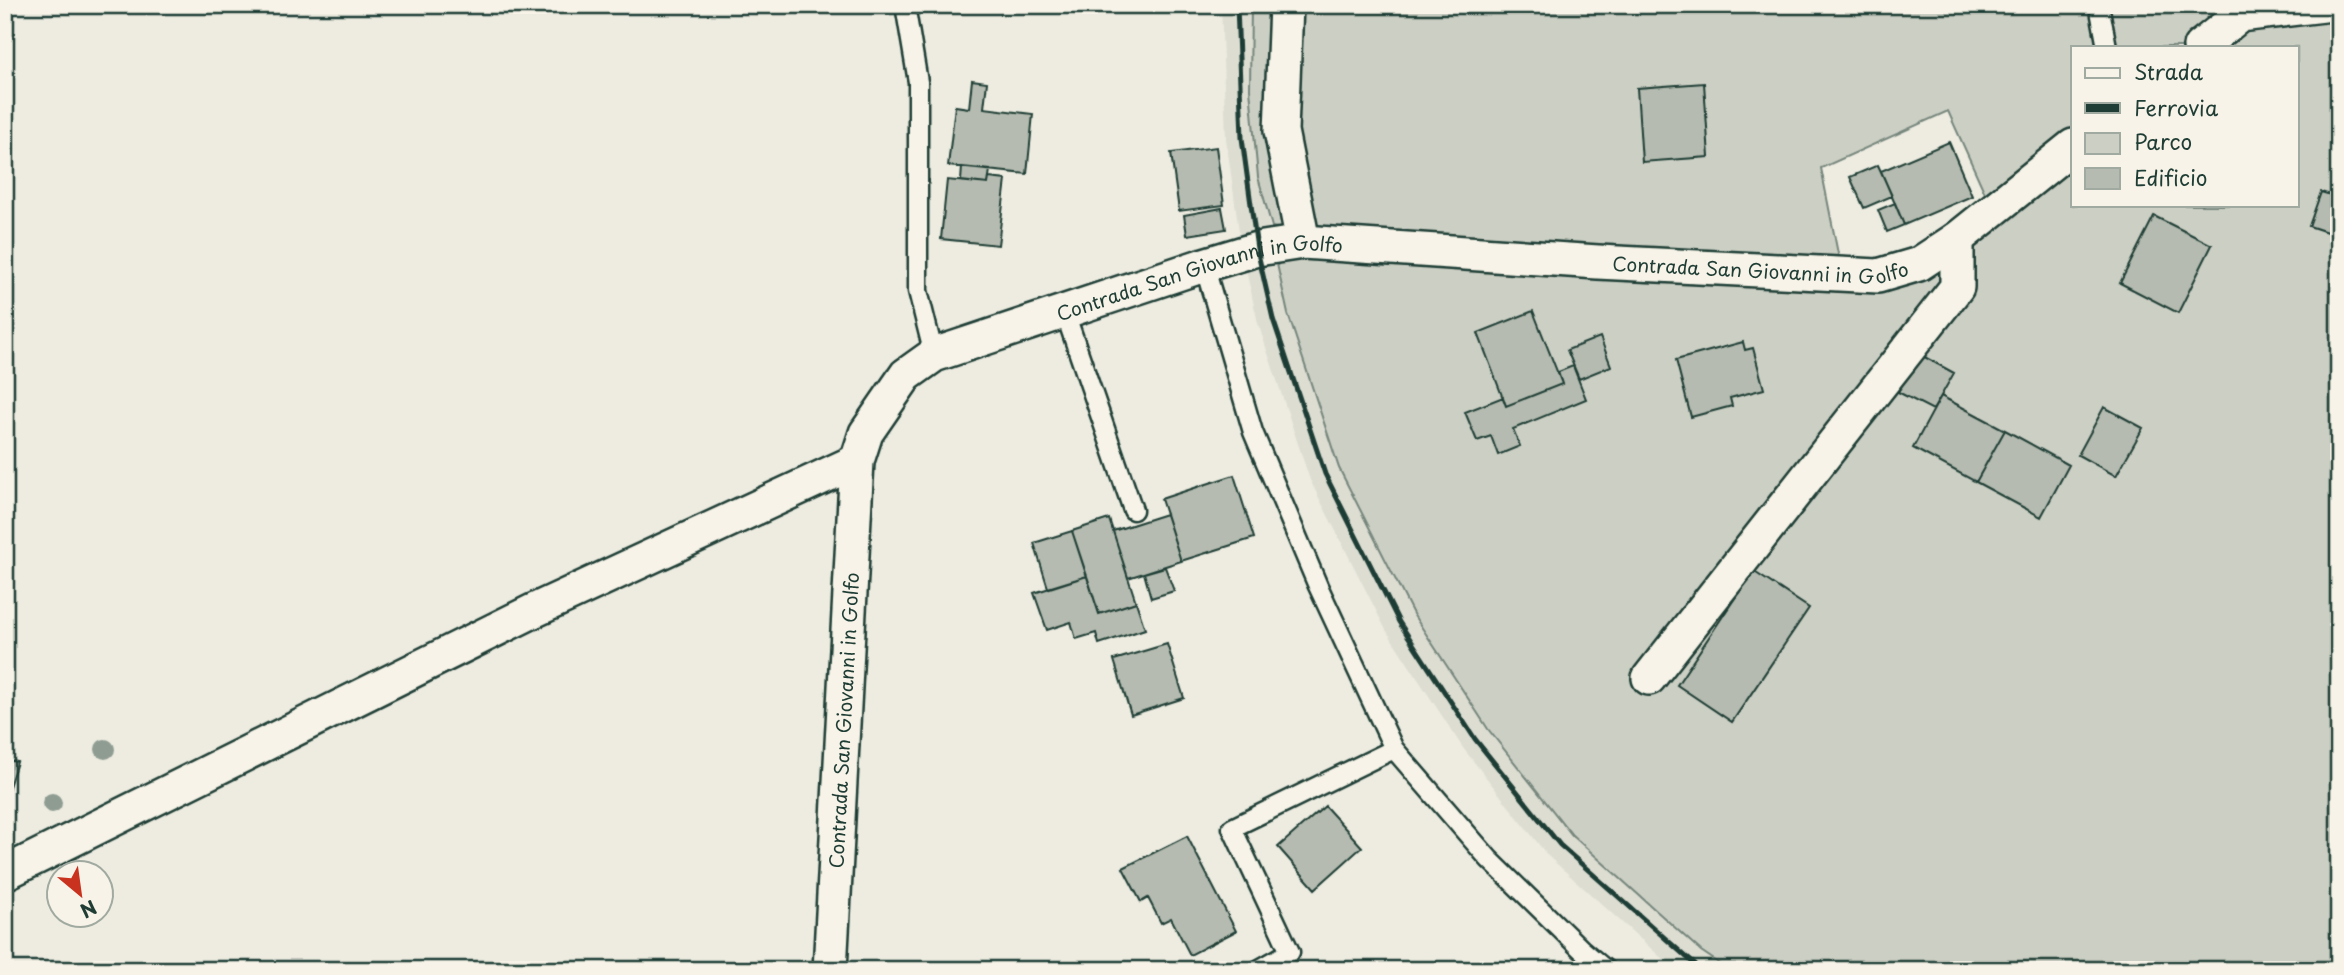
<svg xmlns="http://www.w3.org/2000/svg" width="2344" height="975" font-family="'Playpen Sans',sans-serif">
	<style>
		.built { fill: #ddddd2 }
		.green { fill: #cccfc4; stroke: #76867c; stroke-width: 2 }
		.building { fill: #b5bbb0; stroke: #1f3d34; stroke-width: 2 }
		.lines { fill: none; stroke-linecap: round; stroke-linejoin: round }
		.lane-casing { stroke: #1f3d34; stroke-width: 23 }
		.street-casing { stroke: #1f3d34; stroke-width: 38 }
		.lane { stroke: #f7f3e8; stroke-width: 18 }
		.street { stroke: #f7f3e8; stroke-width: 33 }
		.rail { stroke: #1f3d34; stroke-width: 5 }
		.tree { fill: #8f9c92 }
		.labels { text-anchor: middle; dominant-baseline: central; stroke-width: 7; stroke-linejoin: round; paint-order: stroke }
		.street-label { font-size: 19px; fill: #1f3d34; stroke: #f7f3e8 }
	</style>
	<rect width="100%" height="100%" fill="#eeece1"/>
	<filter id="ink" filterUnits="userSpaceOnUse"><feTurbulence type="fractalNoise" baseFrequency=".0143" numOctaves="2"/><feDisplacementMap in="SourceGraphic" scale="14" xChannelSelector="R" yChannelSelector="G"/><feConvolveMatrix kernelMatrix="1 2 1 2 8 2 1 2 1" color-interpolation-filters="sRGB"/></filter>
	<g filter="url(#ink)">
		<!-- built -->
		<path class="built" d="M1221,5H1253L1258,136L1272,246L1288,314L1339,468L1413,614L1488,729L1572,835L1701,951L1729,970H1675L1548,856L1463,748L1386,630L1310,480L1258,323L1242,252L1226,139Z"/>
		<!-- green -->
		<path class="green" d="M1251,5H2243L2186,47H2073V132L1988,200L1948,111L1821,168L1840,264L1315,234L1272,227L1258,177L1250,89Z
			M2339,12V970H1729L1701,951L1572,835L1488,729L1413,614L1339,468L1288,314L1275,255L1890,283L2073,157V205H2297V47H2213L2244,23Z"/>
		<!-- building -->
		<path class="building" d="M972,80L987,82L984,108L1033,114L1027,174L948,166L955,106L969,108Z
			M1704,83L1709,157L1642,162L1637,88Z
			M1949,142L1972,196L1904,225L1881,171Z
			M1216,147L1224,205L1179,211L1171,153Z
			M1878,165L1892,196L1864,208L1850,177Z
			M962,167L990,170L988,184L961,181Z
			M989,178L1006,180L998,245L941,239L947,180L988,184Z
			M2339,182V246L2330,243L2333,234L2309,226L2321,192L2334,196Z
			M1895,203L1904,225L1887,232L1878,210Z
			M1222,208L1226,229L1187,235L1184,215Z
			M2154,216L2212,245L2178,313L2120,283Z
			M1533,311L1562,384L1506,406L1478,333Z
			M1600,337L1611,366L1579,379L1567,350Z
			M1743,342L1745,350L1753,348L1764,389L1730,398L1732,406L1691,417L1676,360Z
			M1919,354L1954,373L1933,410L1898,392Z
			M1573,366L1586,399L1513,429L1520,446L1498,455L1491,436L1477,441L1465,412L1503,397L1506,406L1562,384L1558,372Z
			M1941,396L2005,430L1976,482L1913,448Z
			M2104,407L2143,428L2116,476L2078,455Z
			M2005,430L2069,465L2041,517L1976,482Z
			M1234,475L1254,538L1181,561L1161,499Z
			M1166,514L1181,561L1128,578L1113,531Z
			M1109,519L1136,602L1099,614L1072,531Z
			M1072,531L1087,576L1048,588L1034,543Z
			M1165,567L1174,591L1151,598L1144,573Z
			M1753,571L1809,608L1732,722L1677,685Z
			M1087,576L1099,614L1136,602L1145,629L1099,644L1096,633L1076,639L1071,622L1047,630L1034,593Z
			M1167,644L1184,698L1131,715L1114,660Z
			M5,759L17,762L5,799Z
			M1325,806L1362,847L1315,889L1278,847Z
			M1187,836L1236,931L1190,955L1171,918L1161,923L1148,898L1141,902L1123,868Z"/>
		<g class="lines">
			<defs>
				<path id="lane" d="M905,5L918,82V291L934,355
					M2099,5L2107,47
					M1204,265L1253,432L1318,586L1394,749L1489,859L1581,949L1606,970
					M1065,313L1133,510
					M1258,970L1290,952L1232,828L1394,749"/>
				<g id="street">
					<path d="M1286,5L1281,131L1303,242"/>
					<path d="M2200,47L2240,15L2324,5"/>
					<path d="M1649,678L1957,287V239"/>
					<path d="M5,873L531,612L857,461"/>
					<path id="s1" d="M830,970L857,461L866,433L906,375L934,355L1204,265L1257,249L1303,242L1598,262L1878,276L1919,264L1957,239L2073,146"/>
				</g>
			</defs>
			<!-- lane casing -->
			<use href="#lane" class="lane-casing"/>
			<!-- street casing -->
			<use href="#street" class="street-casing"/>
			<!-- lane -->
			<use href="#lane" class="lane"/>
			<!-- street -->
			<use href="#street" class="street"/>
			<!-- rail -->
			<path class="rail" d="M1237,5L1242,138L1257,249L1273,319L1325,474L1399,622L1475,739L1560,845L1701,970"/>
		</g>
		<!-- trees -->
		<g class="tree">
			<circle cx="105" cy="749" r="10"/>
			<circle cx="52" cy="803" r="10"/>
		</g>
	</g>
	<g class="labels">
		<!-- street labels -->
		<g class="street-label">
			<text stroke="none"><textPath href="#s1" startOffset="1489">Contrada San Giovanni in Golfo</textPath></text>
			<text stroke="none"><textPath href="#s1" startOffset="922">Contrada San Giovanni in Golfo</textPath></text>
			<text stroke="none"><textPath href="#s1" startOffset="250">Contrada San Giovanni in Golfo</textPath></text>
		</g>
	</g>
	<!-- margin -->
	<rect width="2344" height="975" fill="none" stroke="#f7f3e8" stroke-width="28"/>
	<rect x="14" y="14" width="2316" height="947" fill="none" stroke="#1f3d34" stroke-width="2.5" filter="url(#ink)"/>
	<!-- legend -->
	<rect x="2071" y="46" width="228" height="161" fill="#f7f3e8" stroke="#a1aaa0" stroke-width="2"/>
	<rect x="2085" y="68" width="35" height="10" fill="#f7f3e8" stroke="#a1aaa0" stroke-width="2"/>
	<text x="2134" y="80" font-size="21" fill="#1f3d34">Strada</text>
	<rect x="2085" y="103" width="35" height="10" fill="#1f3d34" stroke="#a1aaa0" stroke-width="2"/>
	<text x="2134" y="116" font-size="21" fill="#1f3d34">Ferrovia</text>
	<rect x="2085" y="133" width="35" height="21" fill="#cccfc4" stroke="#a1aaa0" stroke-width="2"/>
	<text x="2134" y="150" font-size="21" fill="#1f3d34">Parco</text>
	<rect x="2085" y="168" width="35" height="21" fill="#b5bbb0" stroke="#a1aaa0" stroke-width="2"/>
	<text x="2134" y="186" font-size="21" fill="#1f3d34">Edificio</text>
	<!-- north arrow -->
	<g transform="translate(80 894) rotate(151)"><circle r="33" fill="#f7f3e8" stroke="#a1aaa0" stroke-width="2"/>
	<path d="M0-5L12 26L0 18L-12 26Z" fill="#c8321e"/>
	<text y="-10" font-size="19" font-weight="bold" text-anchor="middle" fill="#1f3d34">N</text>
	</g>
</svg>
